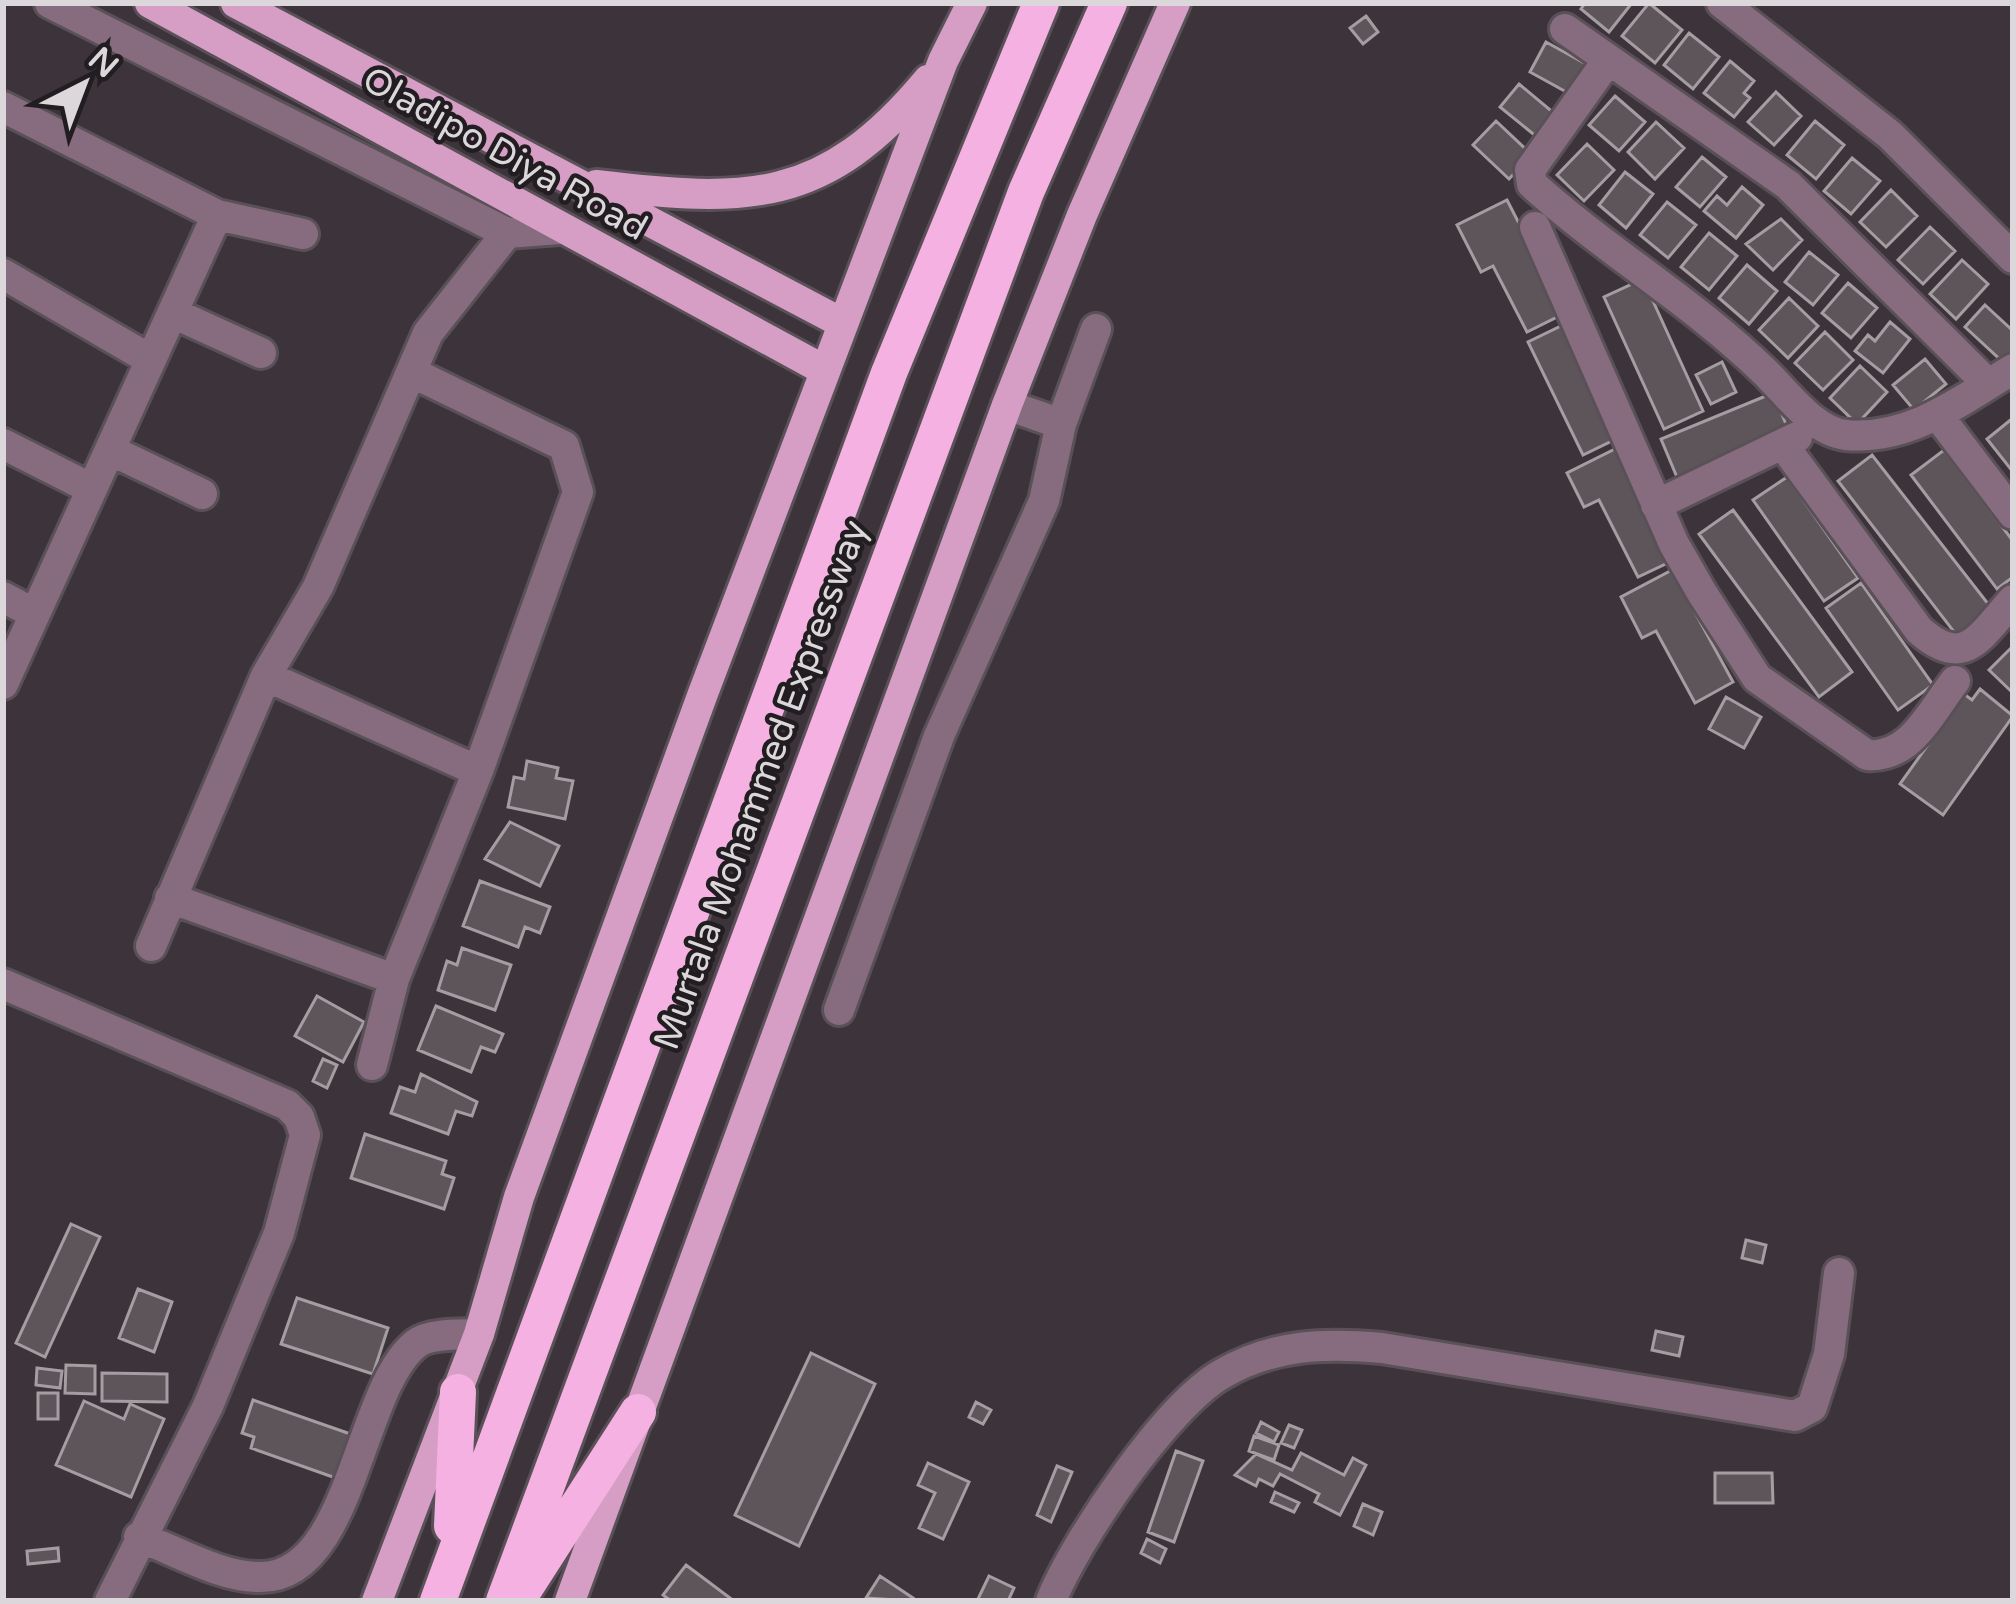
<svg xmlns="http://www.w3.org/2000/svg" width="2016" height="1604" font-family="'Varela Round',sans-serif">
	<style>
		.building { fill: #5e555b; stroke: #a69da3; stroke-width: 3 }
		.lines { fill: none; stroke-linecap: round; stroke-linejoin: round }
		.minor-casing { stroke: #595157; stroke-width: 36 }
		.major-casing { stroke: #595157; stroke-width: 36 }
		.highway-casing { stroke: #595157; stroke-width: 42 }
		.minor { stroke: #876b7f; stroke-width: 30 }
		.major { stroke: #d69ec5; stroke-width: 30 }
		.highway { stroke: #f5b1e1; stroke-width: 36 }
		.labels { text-anchor: middle; dominant-baseline: central; stroke-width: 9; stroke-linejoin: round; paint-order: stroke }
		.street-label { font-size: 36px; fill: #dcd7da; stroke: #211d20 }
	</style>
	<rect width="100%" height="100%" fill="#3c343a"/>
	<!-- building -->
	<path class="building" d="M1585,3H1632L1609,32L1581,9Z
		M1649,3L1682,30L1655,63L1622,36Z
		M1366,16L1378,32L1363,44L1350,28Z
		M1689,33L1719,57L1693,89L1664,65Z
		M1546,42L1586,64L1570,94L1530,72Z
		M1730,61L1754,81L1744,93L1750,98L1734,117L1704,93Z
		M1519,84L1555,114L1537,137L1500,107Z
		M1776,92L1801,116L1774,145L1748,122Z
		M1615,96L1645,122L1619,151L1589,125Z
		M1496,121L1532,155L1509,179L1473,145Z
		M1815,121L1844,145L1816,179L1787,155Z
		M1656,122L1684,148L1655,179L1628,152Z
		M1587,144L1614,170L1584,201L1557,175Z
		M1702,157L1726,177L1700,207L1676,187Z
		M1852,158L1880,181L1851,214L1824,191Z
		M1625,172L1653,194L1626,228L1599,205Z
		M1742,187L1763,205L1736,238L1704,211L1717,196L1727,205Z
		M1891,190L1917,216L1886,247L1860,222Z
		M1507,200L1565,313L1527,332L1493,266L1481,272L1457,225Z
		M1667,202L1696,225L1668,258L1640,235Z
		M1781,219L1802,240L1773,270L1746,244Z
		M1930,227L1955,251L1923,284L1898,260Z
		M1709,233L1737,256L1709,290L1681,267Z
		M1809,252L1838,275L1813,305L1785,282Z
		M1962,260L1988,284L1956,319L1930,294Z
		M1747,265L1777,291L1749,324L1719,298Z
		M1643,279L1703,411L1664,429L1604,297Z
		M1848,283L1877,308L1851,338L1822,313Z
		M1789,298L1818,326L1788,358L1759,330Z
		M1985,305L2013,331V353L2004,363L1965,327Z
		M1890,322L1910,339L1883,373L1855,351L1868,335L1875,341Z
		M1565,324L1620,437L1583,455L1528,342Z
		M1825,332L1853,360L1823,390L1795,363Z
		M1925,359L1946,384L1914,410L1893,385Z
		M1722,362L1736,392L1711,404L1696,375Z
		M1860,366L1887,392L1857,424L1830,398Z
		M1773,393L1791,436L1679,482L1661,439Z
		M2013,418V472L1987,439Z
		M1619,447L1676,559L1638,577L1599,500L1584,507L1567,473Z
		M1944,450L2013,541V577L1997,589L1911,475Z
		M1872,455L1996,614L1961,641L1838,481Z
		M1787,477L1858,578L1824,601L1753,500Z
		M1733,510L1852,672L1819,697L1699,534Z
		M1672,570L1733,682L1695,703L1656,631L1642,638L1621,597Z
		M1861,583L1933,685L1898,710L1826,608Z
		M2013,646V693L1989,670Z
		M1980,689L2013,716L1943,815L1900,784L1964,694L1972,700Z
		M1726,697L1761,717L1744,748L1709,729Z
		M527,761L558,768L556,778L573,781L565,819L508,807L514,777L524,779Z
		M510,822L559,846L540,886L485,859Z
		M480,881L550,907L540,933L525,927L518,947L463,926Z
		M462,948L511,965L495,1010L438,990L447,961L457,965Z
		M317,996L364,1022L343,1062L295,1036Z
		M436,1006L503,1034L495,1052L481,1047L471,1072L418,1050Z
		M323,1059L337,1065L327,1088L313,1081Z
		M421,1074L477,1102L472,1116L456,1111L448,1134L391,1113L400,1087L415,1092Z
		M365,1134L446,1161L442,1174L454,1178L444,1209L351,1178Z
		M71,1224L100,1237L45,1357L16,1343Z
		M1746,1240L1766,1245L1762,1263L1742,1258Z
		M138,1289L172,1302L154,1352L119,1338Z
		M297,1298L388,1328L373,1374L281,1344Z
		M1656,1331L1683,1337L1679,1356L1652,1350Z
		M811,1353L875,1384L799,1546L735,1515Z
		M66,1365L95,1366V1394L65,1393Z
		M37,1368L62,1371L60,1388L36,1385Z
		M102,1373L167,1374V1402L102,1401Z
		M38,1393H58V1419H38Z
		M253,1400L362,1438L347,1482L251,1448L254,1437L242,1433Z
		M84,1401L124,1419L130,1404L164,1419L131,1497L56,1465Z
		M976,1402L991,1410L983,1424L969,1417Z
		M1261,1422L1279,1432L1274,1442L1256,1433Z
		M1289,1425L1302,1430L1294,1448L1281,1443Z
		M1254,1436L1279,1445L1274,1460L1249,1451Z
		M1176,1451L1203,1461L1174,1542L1148,1532Z
		M1301,1453L1344,1475L1353,1458L1366,1465L1340,1515L1315,1502L1319,1494L1280,1474L1273,1486L1259,1479L1256,1486L1235,1475L1256,1454L1292,1470Z
		M928,1463L969,1482L943,1539L919,1528L935,1493L918,1485Z
		M1057,1466L1072,1472L1051,1522L1037,1515Z
		M1715,1473H1772L1773,1503H1715Z
		M1275,1492L1299,1503L1294,1512L1271,1502Z
		M1363,1504L1382,1512L1373,1535L1354,1526Z
		M1147,1539L1166,1549L1160,1563L1141,1553Z
		M58,1548L59,1561L28,1564L27,1551Z
		M686,1565L734,1601H671L663,1595Z
		M880,1576L913,1598L911,1601L866,1598Z
		M989,1576L1014,1588L1008,1601H977Z"/>
	<g class="lines">
		<defs>
			<path id="minor" d="M50,3L507,233
				M1722,3L1890,135L2013,258
				M1565,29L1788,185L1988,384
				M1608,60L1530,170L1532,184C1607,252 1695,303 1767,374C1788,395 1815,432 1846,435C1909,441 1962,400 2013,369
				M3,107L217,215L303,234
				M1535,227L1674,544L1702,593L1757,678L1867,755C1911,758 1930,713 1955,681
				M3,274L151,360
				M173,313L261,353
				M1007,405L1061,424
				M1937,414L2013,514
				M3,444L92,489
				M1784,446L1919,630C1965,671 1980,636 2013,600
				M110,450L202,494
				M1656,505L1797,437
				M3,597L35,614
				M266,676L478,771
				M3,684L217,215
				M170,898L394,979
				M151,946L266,676L318,587L428,333L507,233L559,229
				M3,984L287,1105L299,1117L305,1135L279,1233L208,1406L110,1601
				M839,1010L939,736L1044,501L1061,424L1096,329
				M372,1065L394,979L478,771L578,492L564,446L411,372
				M139,1537C175,1550 221,1578 261,1577C353,1577 358,1387 417,1343C431,1333 461,1335 479,1334
				M1051,1601C1075,1541 1166,1406 1222,1374C1273,1344 1325,1343 1382,1348L1795,1416L1812,1407L1829,1354L1839,1273"/>
			<path id="major" d="M150,3L824,370
				M236,3L842,323
				M596,185C748,203 824,205 928,80
				M377,1601L479,1334L519,1197L702,696L943,61L972,3
				M570,1601L1007,405L1082,215L1175,3"/>
			<path id="highway" d="M452,1526L458,1392
				M525,1588L638,1412
				M438,1601L889,373L1041,3
				M504,1601L1026,192L1109,3"/>
		</defs>
		<!-- minor casing -->
		<use href="#minor" class="minor-casing"/>
		<!-- major casing -->
		<use href="#major" class="major-casing"/>
		<!-- highway casing -->
		<use href="#highway" class="highway-casing"/>
		<!-- minor -->
		<use href="#minor" class="minor"/>
		<!-- major -->
		<use href="#major" class="major"/>
		<!-- highway -->
		<use href="#highway" class="highway"/>
	</g>
	<g class="labels">
		<!-- street labels -->
		<g class="street-label">
			<text transform="translate(505 154) rotate(29)">Oladipo Diya Road</text>
			<text transform="translate(761 785) rotate(-70)">Murtala Mohammed Expressway</text>
		</g>
	</g>
	<!-- border -->
	<rect width="2016" height="1604" fill="none" stroke="#dcd7da" stroke-width="12"/>
	<!-- north arrow -->
	<g transform="translate(84 84) rotate(42)" stroke="#211d20" stroke-width="9" paint-order="stroke">
	<path d="M0-9L21 45L0 30L-21 45Z" fill="#dcd7da"/>
	<text y="-18" font-size="33" font-weight="bold" text-anchor="middle" fill="#dcd7da">N</text>
	</g>
</svg>
